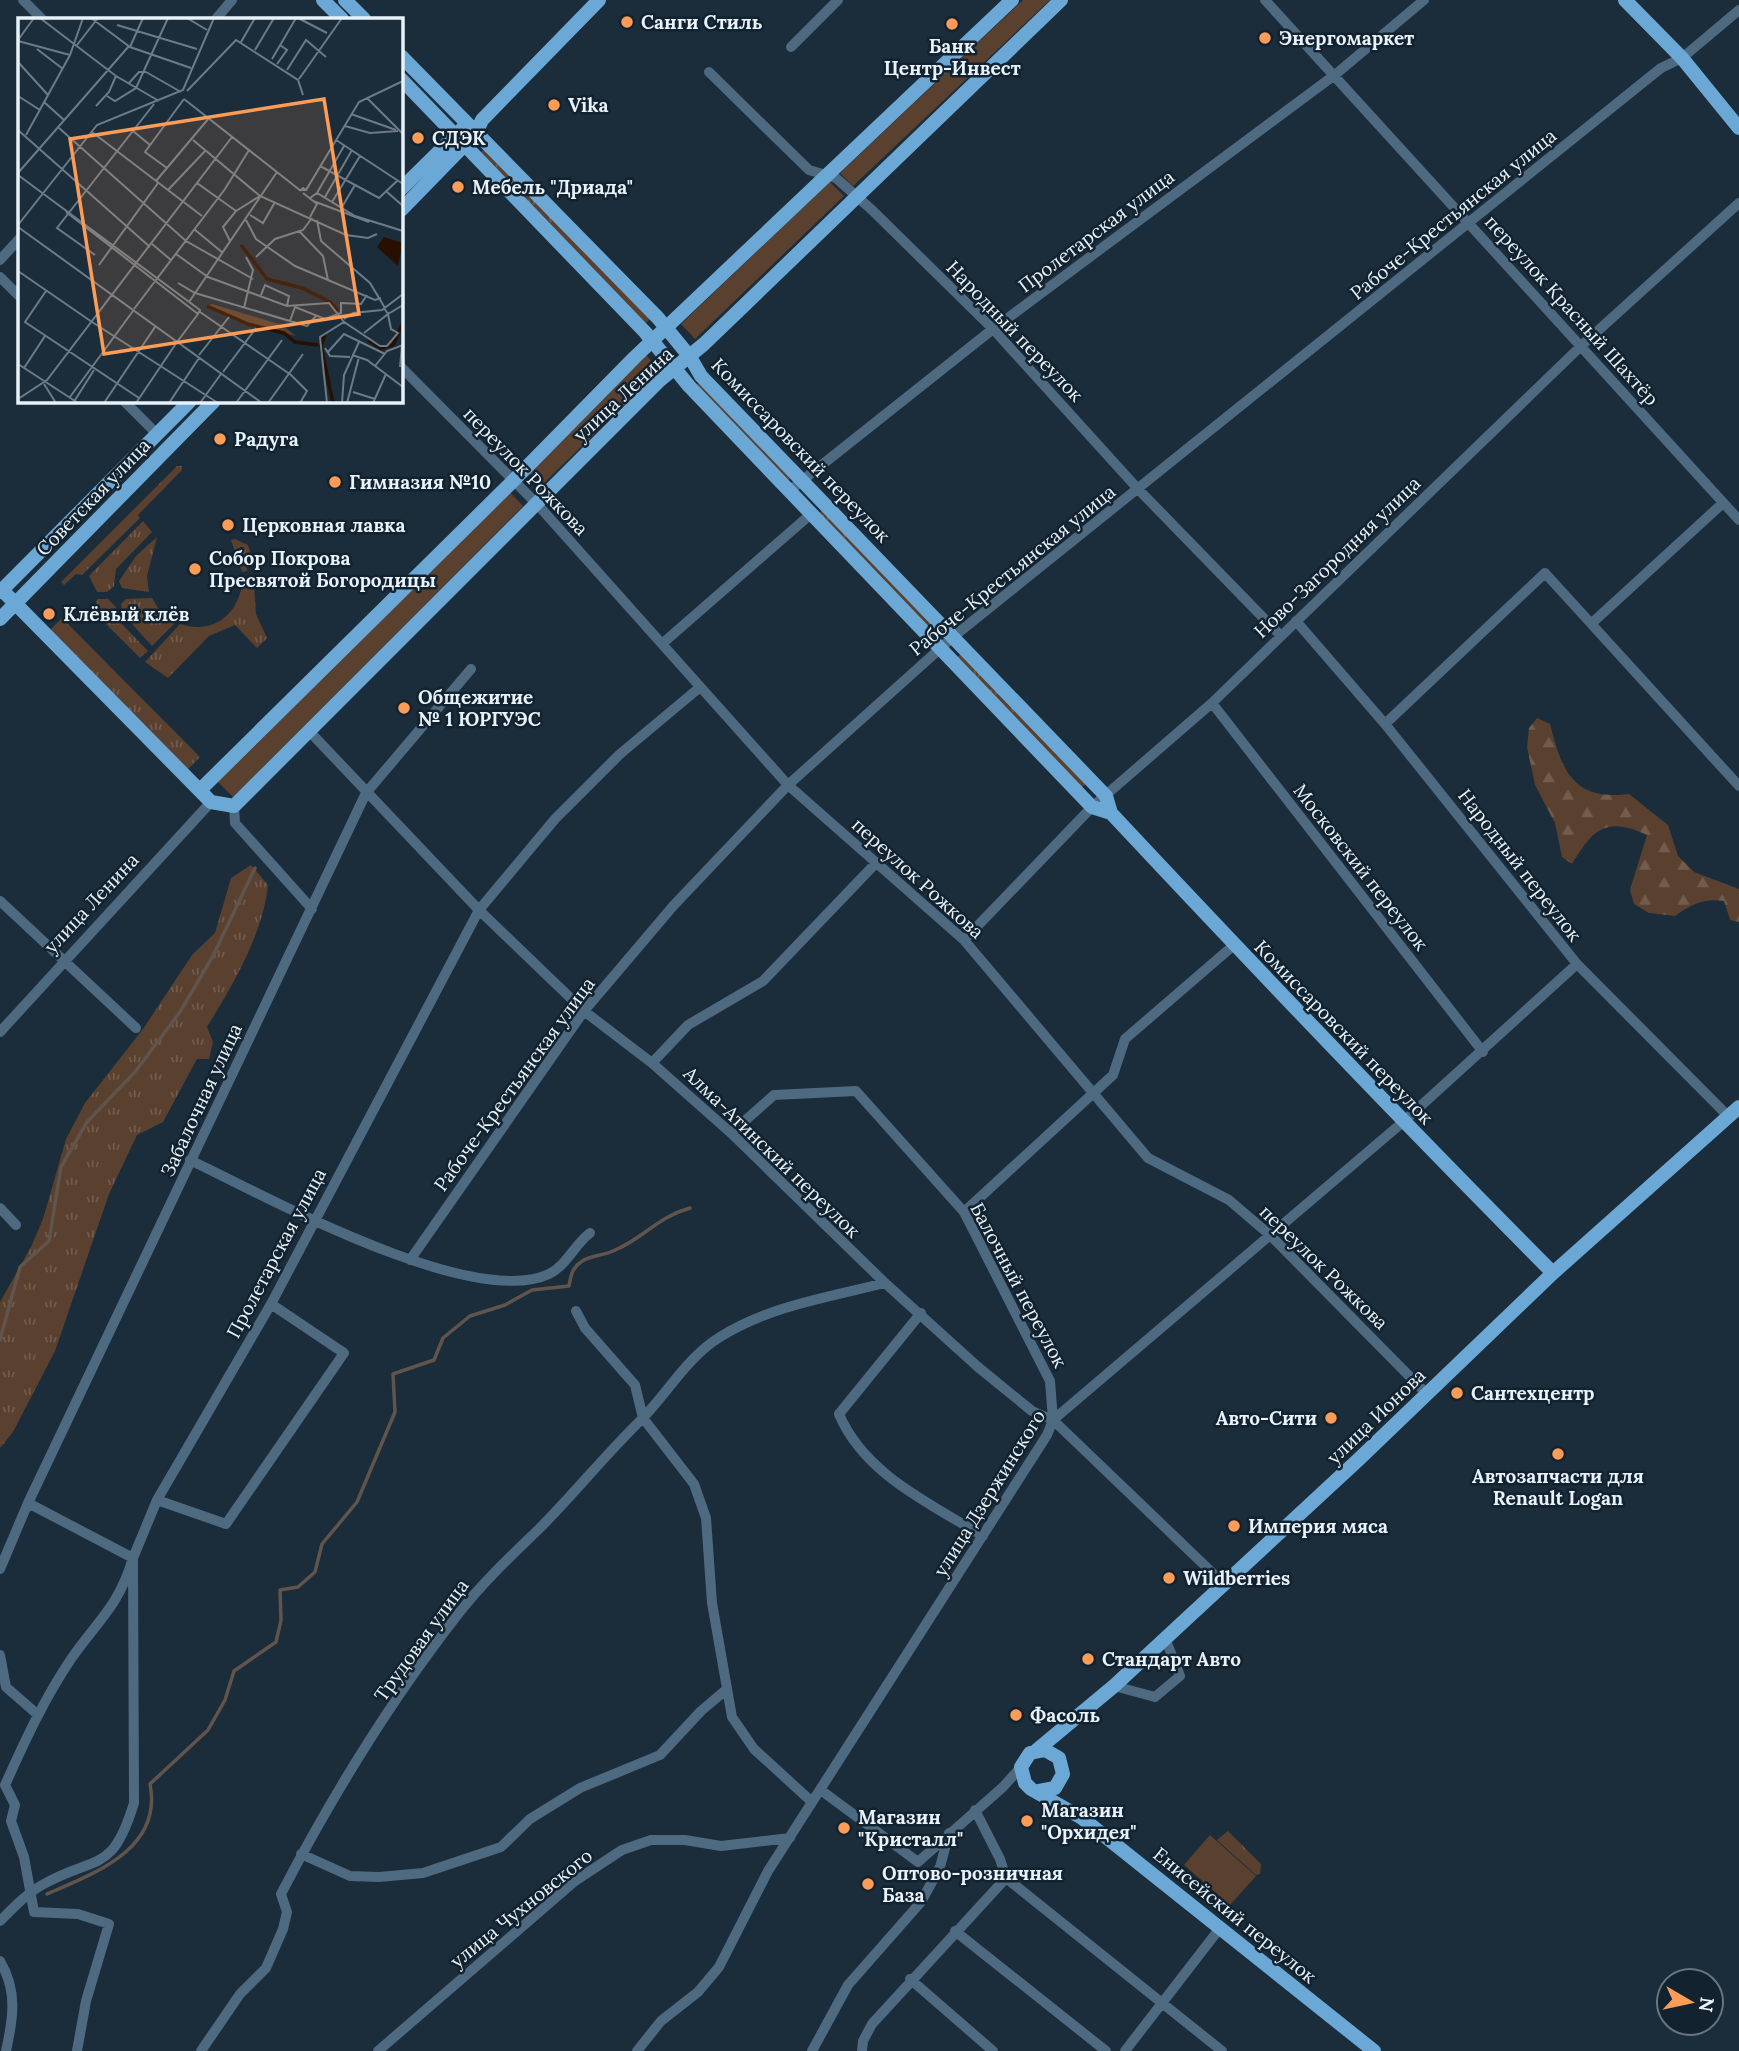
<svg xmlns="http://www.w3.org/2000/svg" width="1739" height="2051" font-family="Lora,serif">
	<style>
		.grass { fill: url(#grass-tufts) }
		.forest { fill: url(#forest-firs) }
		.park { fill: #5a402f }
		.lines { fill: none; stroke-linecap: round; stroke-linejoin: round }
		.stream { stroke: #61544c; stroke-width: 3.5 }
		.minor { stroke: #4d6a80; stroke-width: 10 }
		.major { stroke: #6ca8d6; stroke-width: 14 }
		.poi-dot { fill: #fd9c56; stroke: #12222f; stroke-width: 2.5 }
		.labels { text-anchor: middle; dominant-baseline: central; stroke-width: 5; stroke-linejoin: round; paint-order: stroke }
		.poi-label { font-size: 19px; font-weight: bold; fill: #e7f2fb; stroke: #12222f; text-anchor: start }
		.street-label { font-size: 19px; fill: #e7f2fb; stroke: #12222f }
		.inset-river { fill: none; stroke: #281001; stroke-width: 3.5 }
		.inset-road { fill: none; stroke: #6d7b87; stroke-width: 2 }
		.view { fill: #fd9c56; fill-opacity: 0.15; stroke: #fd9c56; stroke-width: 3.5 }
		.inset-edge { fill: none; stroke: #e7f2fb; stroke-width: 3.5 }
	</style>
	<defs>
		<pattern id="grass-tufts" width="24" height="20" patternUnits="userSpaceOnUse" patternTransform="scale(1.75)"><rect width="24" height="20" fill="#5a402f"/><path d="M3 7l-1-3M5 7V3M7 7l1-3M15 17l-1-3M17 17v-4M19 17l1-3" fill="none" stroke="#725c4e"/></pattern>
		<pattern id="forest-firs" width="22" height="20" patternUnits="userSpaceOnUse" patternTransform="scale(1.75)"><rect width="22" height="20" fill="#5a402f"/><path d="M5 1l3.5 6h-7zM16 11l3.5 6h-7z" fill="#725c4e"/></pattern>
	</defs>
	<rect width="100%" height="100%" fill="#1b2c3a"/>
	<!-- grass -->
	<path class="grass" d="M485,148L650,319L646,323L481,152Z
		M700,382L791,478L787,482L696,386Z
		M177,466H182V470L138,515L140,518L82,575L76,574L64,585L61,582Z
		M823,509L932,622L927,627L818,514Z
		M143,521L152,532L116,569L114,586L107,592H97L89,576Z
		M157,537L147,576L149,592L122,588L119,581L136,556Z
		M235,539L248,545L251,555L246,560L247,571L242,572L231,540Z
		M243,581L254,585L256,614L267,638L257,648L235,625L209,636L168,678L145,662L180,624C215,635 238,614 243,581Z
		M152,598L163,616L175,623L152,646L123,614L121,604L126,599Z
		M97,599H108L116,607L120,622L148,651L140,658L94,612Z
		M62,618L200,757L188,769L50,630Z
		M962,653L1087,783L1081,788L957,658Z
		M251,865L268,885C263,934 233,985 207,1027L213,1042L209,1059H197L163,1122L137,1135L109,1194L55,1351L13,1432L0,1448V1302L31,1247L43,1219L66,1139L85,1103L143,1029L192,955L215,933L231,878Z
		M1228,1831L1261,1864L1260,1874L1256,1875L1217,1840Z"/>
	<!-- forest -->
	<path class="forest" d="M1537,718L1550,724C1562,771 1573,801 1629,794L1668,825L1678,856L1694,872L1739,889V922L1730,920L1724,901C1703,898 1691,905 1675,916L1649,913L1634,904L1630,890L1647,835C1606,816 1593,829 1572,864L1562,857L1555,823L1535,785L1527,747L1529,728Z"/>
	<!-- park -->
	<path class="park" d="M1023,0H1050L853,186L840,173Z
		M830,182L844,196L695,339L681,324Z
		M646,355L660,370L541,486L527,471Z
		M508,490L523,506L233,797L217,781Z
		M1210,1835L1256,1876L1230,1905L1184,1865Z"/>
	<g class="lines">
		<!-- stream -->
		<path class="stream" d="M0,1340L20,1267L49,1241L61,1167L87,1122L135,1072L180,1012L213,956L255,868
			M47,1894C95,1873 163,1849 150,1784L208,1730L225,1700L234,1671L276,1642L281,1620L280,1590L298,1587L315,1572L322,1544L357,1502L395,1412L393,1374L434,1360L443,1338L470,1316L505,1305L532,1290L569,1286C571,1275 572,1268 581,1262C589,1255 603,1256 613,1251C645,1238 655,1218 690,1208"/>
		<!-- minor -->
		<path class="minor" d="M23,0L42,19
			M1265,0L1739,520
			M216,19L232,0
			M791,47L838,0
			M709,72L809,170L836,178L872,210L993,329L1138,489L1281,636
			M0,260L19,239
			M0,277L19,296
			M401,367L537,504L788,785L964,940L1148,1158L1229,1200L1271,1236L1427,1394
			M124,401L156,433
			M789,491L993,329L1336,74L1424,0
			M1296,621L1385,724L1577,964L1729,1117
			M1592,623L1723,503
			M663,643L811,514
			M1212,703L1483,1052
			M1385,724L1545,573L1739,786
			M310,732L479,910L584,1011L652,1063L731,1133L885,1283L978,1367L1032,1411L1053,1420L1223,1583
			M234,806L235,823L312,909
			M0,901L136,1028
			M964,940L1092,807L1212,703L1581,346L1739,203
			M0,1032L211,802
			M652,1063L688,1025L763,981L876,863
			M731,1133L774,1095L856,1091L964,1212L1050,1381L1053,1420
			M190,1160C265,1196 472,1310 549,1274C566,1266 575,1244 590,1233
			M0,1208L16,1225
			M964,1212L1113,1075L1125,1039L1234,945
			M410,1260L584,1011L674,905L788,785L953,637L1661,68L1682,58L1739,10
			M576,1311L585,1328L635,1385L643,1418L694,1484L706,1518L712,1603L732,1717L754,1749L812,1802
			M921,1313L839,1414C864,1474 931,1504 983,1536
			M157,1500L226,1524L344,1353L271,1304
			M28,1503L133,1558C118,1608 98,1620 71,1659C44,1699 25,1741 5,1785L15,1805L11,1821L24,1857L34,1912L78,1914L109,1924L86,2001L77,2051
			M0,1569L28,1503L366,793L471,669
			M0,1655L6,1687L37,1714
			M1114,1686L1155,1697L1180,1676L1165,1638
			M822,1791L918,1862L1003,1787L1021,1767
			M301,1854L350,1876L379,1877L423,1873L501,1847L530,1819L580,1788L660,1755L701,1711L727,1689
			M1006,1878L1222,2051
			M0,1921C13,1908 26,1894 42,1885C97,1854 112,1875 134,1803L133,1558L157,1500L271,1304L479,910L555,819L620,754L699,688
			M955,1931L1106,2051
			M0,1961C18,1991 13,2019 6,2051
			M910,1979L993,2051
			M201,2051L240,1994L266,1968L283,1929L287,1912L281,1894C332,1796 391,1700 459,1613C483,1582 511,1556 539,1529C574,1494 605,1455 640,1421C667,1394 687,1357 720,1337C769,1306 829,1297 885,1283
			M378,2051L575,1881L622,1850L651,1840H685L721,1846L790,1838
			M637,2051L661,2021L698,1992L719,1967L768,1871L1047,1435L1053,1420L1403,1122L1577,964
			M812,2051L848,1985L921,1902L940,1867L949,1833
			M862,2051L863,2041L872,2024L1006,1878L1000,1859L975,1810
			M1125,2051L1220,1928"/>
		<!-- major -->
		<path class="major" d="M323,0L342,19
			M345,0L364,19
			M1625,0L1682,58L1739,128
			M401,56L658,318L690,357L701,376L1106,796L1111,813C1256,968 1403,1122 1553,1273
			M401,79L645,332L689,386L1092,807L1111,813
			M401,189L462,129
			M401,210L476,133L482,120L599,0
			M2,590L211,802L234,806L660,380L704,344L1061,0
			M0,592L190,401
			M0,619L214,401
			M200,790L513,481L635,357L1012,0
			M1037,1750L1114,1686L1358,1460L1553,1273L1739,1107
			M1039,1791L1055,1788L1063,1774L1059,1758L1045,1750L1030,1753L1021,1767L1025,1783L1031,1789L1082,1818L1374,2051"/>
	</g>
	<!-- markers -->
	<g class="poi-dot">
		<circle cx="627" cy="22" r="7"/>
		<circle cx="952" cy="24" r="7"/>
		<circle cx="1265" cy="38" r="7"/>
		<circle cx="554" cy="105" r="7"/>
		<circle cx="418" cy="138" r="7"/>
		<circle cx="458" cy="187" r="7"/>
		<circle cx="220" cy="439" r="7"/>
		<circle cx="335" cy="482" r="7"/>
		<circle cx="228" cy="525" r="7"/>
		<circle cx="195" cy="569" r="7"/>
		<circle cx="49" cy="614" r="7"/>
		<circle cx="404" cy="708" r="7"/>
		<circle cx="1457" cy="1393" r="7"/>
		<circle cx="1331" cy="1418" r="7"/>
		<circle cx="1558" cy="1454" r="7"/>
		<circle cx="1234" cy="1526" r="7"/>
		<circle cx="1169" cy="1578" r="7"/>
		<circle cx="1088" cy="1659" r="7"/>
		<circle cx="1016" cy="1715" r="7"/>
		<circle cx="1027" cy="1821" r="7"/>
		<circle cx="844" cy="1828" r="7"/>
		<circle cx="868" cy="1884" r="7"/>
	</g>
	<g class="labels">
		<!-- poi labels -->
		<g class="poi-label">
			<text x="641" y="22">Санги Стиль</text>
			<text x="1279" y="38">Энергомаркет</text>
			<text x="952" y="46" text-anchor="middle">Банк<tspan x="952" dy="22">Центр-Инвест</tspan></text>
			<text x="568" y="105">Vika</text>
			<text x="432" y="138">СДЭК</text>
			<text x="472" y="187">Мебель "Дриада"</text>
			<text x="234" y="439">Радуга</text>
			<text x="349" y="482">Гимназия №10</text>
			<text x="242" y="525">Церковная лавка</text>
			<text x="209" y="558">Собор Покрова<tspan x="209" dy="22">Пресвятой Богородицы</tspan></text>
			<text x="63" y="614">Клёвый клёв</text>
			<text x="418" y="697">Общежитие<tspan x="418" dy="22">№ 1 ЮРГУЭС</tspan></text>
			<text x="1471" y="1393">Сантехцентр</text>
			<text x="1317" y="1418" text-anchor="end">Авто-Сити</text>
			<text x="1558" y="1476" text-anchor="middle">Автозапчасти для<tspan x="1558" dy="22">Renault Logan</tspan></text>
			<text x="1248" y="1526">Империя мяса</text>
			<text x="1183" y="1578">Wildberries</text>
			<text x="1102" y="1659">Стандарт Авто</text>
			<text x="1030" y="1715">Фасоль</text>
			<text x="1041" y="1810">Магазин<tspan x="1041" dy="22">"Орхидея"</tspan></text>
			<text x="858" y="1817">Магазин<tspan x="858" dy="22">"Кристалл"</tspan></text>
			<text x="882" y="1873">Оптово-розничная<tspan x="882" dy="22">База</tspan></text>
		</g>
		<!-- street labels -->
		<g class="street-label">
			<text transform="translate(1453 214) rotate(-39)">Рабоче-Крестьянская улица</text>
			<text transform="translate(1096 231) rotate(-37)">Пролетарская улица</text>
			<text transform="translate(1572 310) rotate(48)">переулок Красный Шахтёр</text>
			<text transform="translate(1015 331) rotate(46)">Народный переулок</text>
			<text transform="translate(623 394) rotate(-43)">улица Ленина</text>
			<text transform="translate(801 450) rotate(46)">Комиссаровский переулок</text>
			<text transform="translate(526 471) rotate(46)">переулок Рожкова</text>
			<text transform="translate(93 497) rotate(-46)">Советская улица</text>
			<text transform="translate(1337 557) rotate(-44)">Ново-Загородняя улица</text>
			<text transform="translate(1012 570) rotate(-39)">Рабоче-Крестьянская улица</text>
			<text transform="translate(1520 865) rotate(52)">Народный переулок</text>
			<text transform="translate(1361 867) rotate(52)">Московский переулок</text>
			<text transform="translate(918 878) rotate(42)">переулок Рожкова</text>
			<text transform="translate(91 903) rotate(-47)">улица Ленина</text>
			<text transform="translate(1344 1032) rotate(46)">Комиссаровский переулок</text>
			<text transform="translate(514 1084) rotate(-54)">Рабоче-Крестьянская улица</text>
			<text transform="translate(201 1100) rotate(-65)">Забалочная улица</text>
			<text transform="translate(772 1152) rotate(44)">Алма-Атинский переулок</text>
			<text transform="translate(276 1253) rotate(-62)">Пролетарская улица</text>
			<text transform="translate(1324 1267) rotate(44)">переулок Рожкова</text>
			<text transform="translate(1019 1285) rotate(62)">Балочный переулок</text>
			<text transform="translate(1376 1416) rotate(-44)">улица Ионова</text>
			<text transform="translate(989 1493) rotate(-58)">улица Дзержинского</text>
			<text transform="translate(421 1640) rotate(-54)">Трудовая улица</text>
			<text transform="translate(521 1908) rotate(-39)">улица Чухновского</text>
			<text transform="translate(1235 1915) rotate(39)">Енисейский переулок</text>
		</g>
	</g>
	<!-- overview -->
	<g transform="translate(18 18)">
		<rect width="385" height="385" fill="#1b2c3a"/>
		<path d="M194,286L264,307L278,318L221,304L189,288Z" fill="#5a402f"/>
		<path d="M366,219L385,225L380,248L359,229Z" fill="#281001"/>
		<path class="inset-river" d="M223,227L249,261L284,270L312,284L320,293M189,288L230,306L266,315L277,324L300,327M307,316L303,328L315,385M350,322L363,330L375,327L385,305"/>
		<path class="inset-road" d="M22,0L98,58L141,83M73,0L112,29L173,50M169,0L189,12M280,0L309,15M99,7L179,31M0,22L16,0M0,23L52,37M223,24L237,0M59,27L80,0M112,29L125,0M19,31L45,51M237,32L256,0M254,41L278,0M0,44L30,77M259,46L269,32L262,27M269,52L288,22L308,39M128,54L163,74M281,61L324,0M111,65L121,54H128M169,73L218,22L280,62L285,77M0,78L22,92M89,78L97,83L118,70L150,0M349,80L385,116M166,81L283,173M26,84L46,102M78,88L91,74L98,58M333,96L378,112M327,108L352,115L380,113M41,110L168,223L235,261M0,112L132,229M115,113L132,127M74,114L184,198M8,117L52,37L65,0M175,122L242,178L328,217L350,220L359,216M318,122L385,166M302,148L361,180L379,163M149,150L127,134L166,81M0,155L111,28M0,157L182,292L180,296M138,163L191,100M179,165L218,193M150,172L188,132M288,172H283L285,170L288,172L341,84L385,63M369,174L385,188M285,175L299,186L292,199M299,175L326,128M307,179L334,132M292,180L299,175L337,198L385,213M295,183L351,204M314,184L342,138M324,189L337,167M48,194L180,296M232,197L245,205L257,184M228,202L238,221L277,248L357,282L363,280M299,202L303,223L352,265L367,290M0,207L79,107L165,72L196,0M0,209L244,385M176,211L205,235M281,213L305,238L310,262M212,223L205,209L218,193L242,178M134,226L153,242M158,236L190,259L269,288L311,285L326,304M77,237L39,210L136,86M238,239L257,221L285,212L294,200M81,247L140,165M0,253L74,304M160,265L177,275L289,308L298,298M28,273L7,304L121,380M243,277L247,267L271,278L269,288M171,284L259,154M226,290L235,252L228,239M366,290L370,296L385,287M116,291L207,171L231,132M182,294L273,357L289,373L282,385M326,301L335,295L364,292L385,276M272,303L277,289L307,301L323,295V285L343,286L349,277M74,304L200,385M159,324L180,296M307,330L312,338L332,339M310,334L326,316L367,336M181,337L211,299M334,337L349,342L385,369M0,346L60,385M357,348L369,333L385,327M382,349L384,327M6,350L27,318M205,354L238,310M26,366L38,385M335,374L357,381M52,379L115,293M0,381L29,362L214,119M57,382L76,352M86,385L137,309M118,385L159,324M151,385L181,340M182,385L203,356M218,385L264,322M250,385L285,336M309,385L302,319L326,304L362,328H369L380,315L373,311L370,296L346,315M324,385L326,357L341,324M329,385L341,339M355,385L368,356"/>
		<path class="view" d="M306,81L341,296L86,336L52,121Z"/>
		<rect width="385" height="385" class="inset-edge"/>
	</g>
	<!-- north arrow -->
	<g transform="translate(1690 2002) rotate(99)"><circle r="33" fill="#12222f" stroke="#677581" stroke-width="2"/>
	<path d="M0-5L12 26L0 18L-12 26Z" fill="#fd9c56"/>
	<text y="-10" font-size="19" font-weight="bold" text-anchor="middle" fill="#e7f2fb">N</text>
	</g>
</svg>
